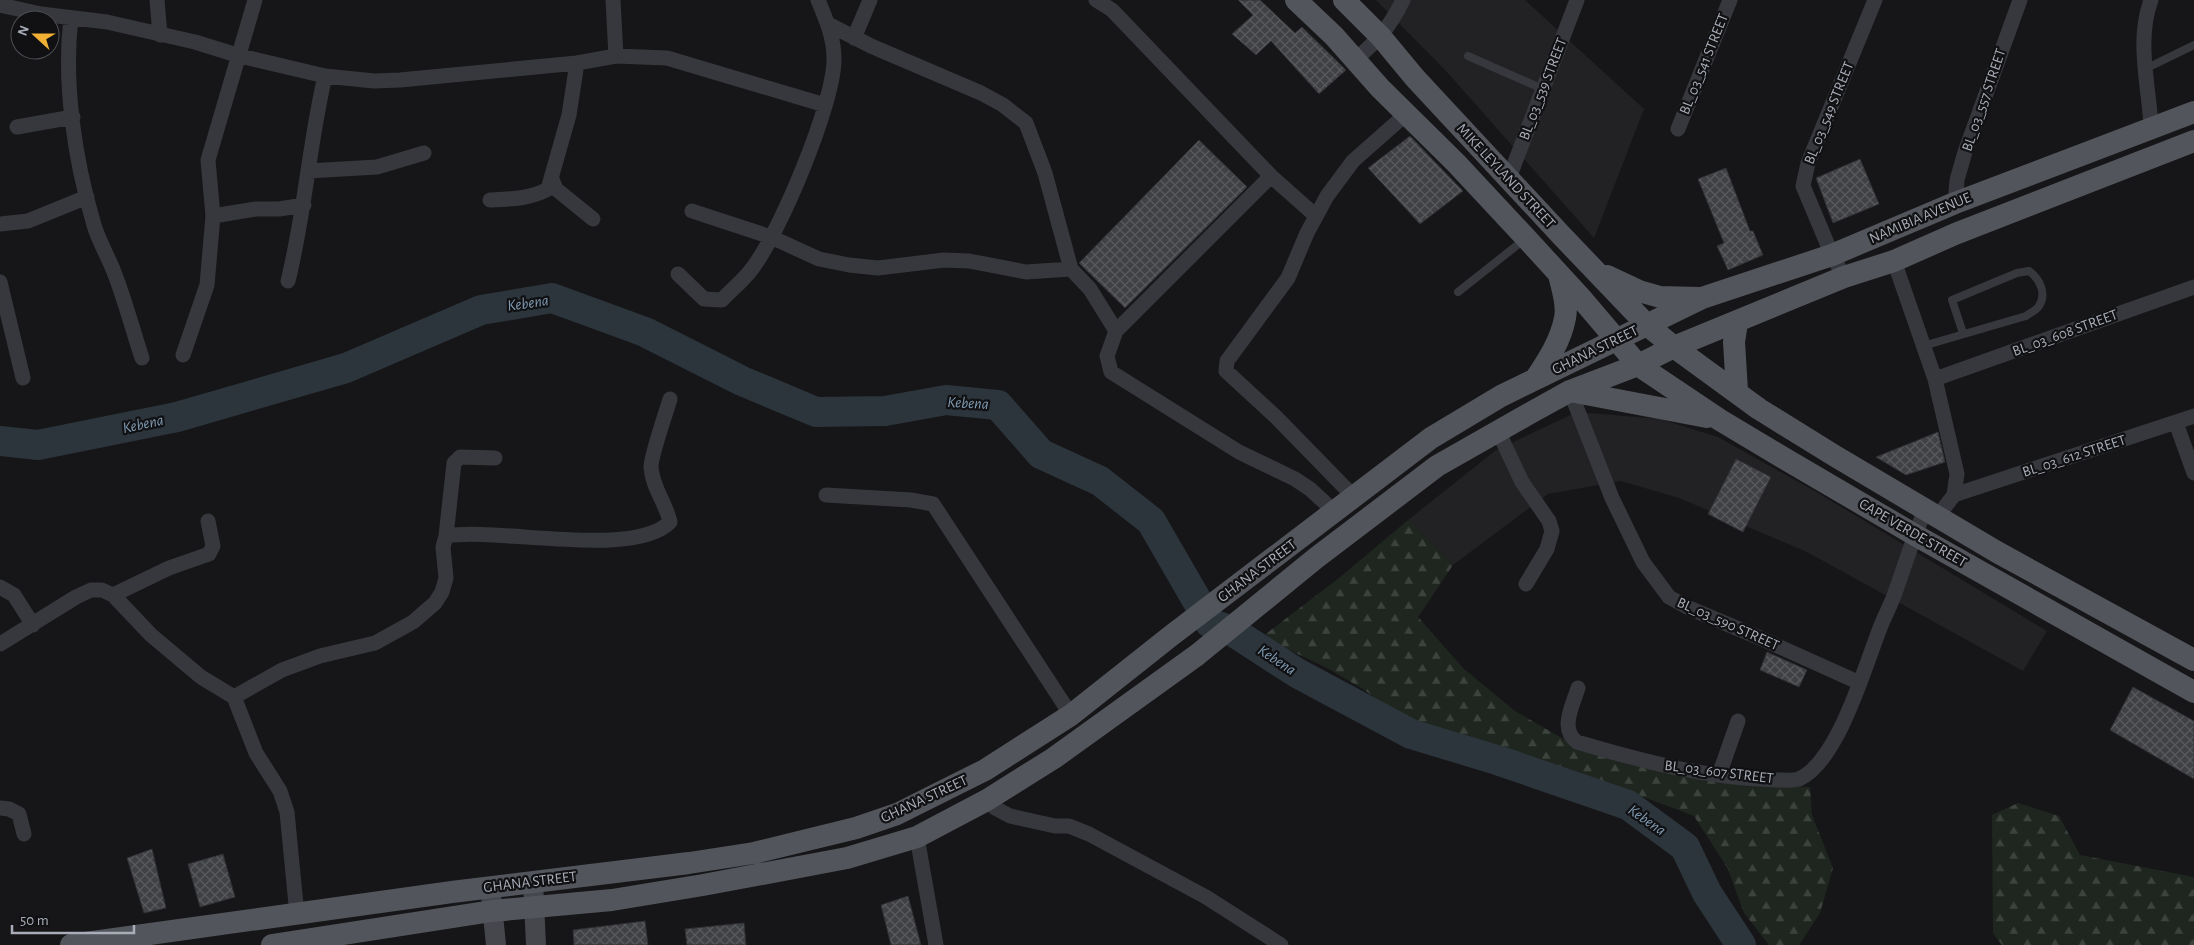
<svg xmlns="http://www.w3.org/2000/svg" width="2194" height="945" font-family="'Alegreya Sans',sans-serif">
	<style>
		.built { fill: #222225 }
		.forest { fill: url(#forest-firs) }
		.lines { fill: none; stroke-linecap: round; stroke-linejoin: round }
		.river { stroke: #2c353c; stroke-width: 30 }
		.building { fill: url(#building-cross-hatch); stroke: #303034 }
		.service { stroke: #37383d; stroke-width: 8 }
		.minor { stroke: #37383d; stroke-width: 15 }
		.secondary { stroke: #45474d; stroke-width: 20 }
		.primary { stroke: #53555c; stroke-width: 22 }
		.labels { text-anchor: middle; dominant-baseline: central; stroke-width: 4.5; stroke-linejoin: round; paint-order: stroke }
		.street-label { font-size: 15px; fill: #a8adb8; stroke: #111113 }
		.water-label { font-size: 16px; font-style: italic; fill: #7f9bb3; stroke: #111113 }
	</style>
	<defs>
		<pattern id="forest-firs" width="22" height="20" patternUnits="userSpaceOnUse" patternTransform="scale(1.25)"><rect width="22" height="20" fill="#1e261f"/><path d="M5 1l3.5 6h-7zM16 11l3.5 6h-7z" fill="#3c433d"/></pattern>
		<pattern id="building-cross-hatch" width="8" height="8" patternUnits="userSpaceOnUse" patternTransform="scale(1.25)"><rect width="8" height="8" fill="#404145"/><path d="M0 0l8 8M0 8l8-8" fill="none" stroke="#595a5e"/></pattern>
	</defs>
	<rect width="100%" height="100%" fill="#161618"/>
	<!-- built -->
	<path class="built" d="M1376,0H1525L1644,109L1594,238L1447,72Z
		M1577,412L1660,419L1718,437L1818,493L2047,631L2023,671L1807,552L1679,498L1621,481L1548,494L1453,565L1408,520L1496,450Z"/>
	<!-- forest -->
	<path class="forest" d="M1408,520L1453,565L1418,617L1464,669L1515,711L1567,741L1723,783L1810,787L1812,815L1833,868L1820,913L1799,945H1769L1744,913L1728,869L1694,816L1633,793L1414,726L1363,689L1327,668L1262,637L1339,578Z
		M2018,803L2059,816L2080,855L2194,877V945H2002L1993,933L1992,815Z"/>
	<g class="lines">
		<!-- river -->
		<path class="river" d="M0,441L38,445L177,417L346,368L481,310L552,298L645,332L742,381L816,412L885,411L946,400L998,405L1041,454L1100,481L1151,521L1210,623L1232,631L1297,673L1411,734L1497,760L1628,805L1685,847L1707,893L1741,945"/>
	</g>
	<!-- building -->
	<path class="building" d="M1238,0H1260L1295,33L1302,27L1346,70L1319,94L1271,41L1256,55L1232,34L1253,15Z
		M1410,136L1463,191L1420,224L1368,168Z
		M1199,140L1247,187L1125,308L1079,263Z
		M1860,159L1879,204L1833,223L1816,178Z
		M1726,168L1750,231H1753L1763,255L1728,270L1717,246L1724,243L1698,179Z
		M1938,432L1945,462L1906,475L1876,457Z
		M1736,459L1771,477L1743,532L1708,514Z
		M1767,652L1807,670L1799,687L1760,670Z
		M2133,687L2194,721V779L2110,730Z
		M152,849L166,908L144,913L127,858Z
		M223,854L235,897L200,907L188,864Z
		M908,896L921,945H891L881,905Z
		M645,921L648,945H574L573,930Z
		M744,923L746,945H687L685,929Z"/>
	<g class="lines">
		<!-- service -->
		<path class="service" d="M1468,56L1543,89
			M2145,69L2194,45
			M1458,292L1525,239
			M1923,346L2026,316C2030,313 2037,310 2039,306C2047,294 2040,279 2029,271L2017,273L1952,300L1963,333"/>
		<!-- minor -->
		<path class="minor" d="M157,0L160,35
			M613,0L616,56
			M1096,0L1112,10L1271,176L1316,216
			M0,5L41,14L107,22L195,42L240,56L325,76L374,81L400,80L577,63L616,56L667,58L825,105
			M71,18C63,83 75,161 94,225C98,239 106,253 112,267C124,296 132,328 142,358
			M828,24L871,46L981,93L1003,105L1026,123L1045,173L1071,269L1090,289L1116,331L1107,356L1111,372L1239,452L1295,479L1310,489L1335,512
			M854,38L870,0
			M1355,60C1377,41 1390,27 1403,0
			M17,127L73,117
			M2151,127C2149,85 2136,41 2151,0
			M1678,129L1730,0
			M308,171L377,167L424,153
			M1509,178L1577,0
			M552,179L556,189L593,219
			M490,200C510,199 530,199 548,189L569,115L577,63
			M1955,203L1957,180L1965,152L2020,0
			M692,211L771,237L819,259L849,265L878,268L944,260L969,261L1026,272L1071,269
			M213,216L256,209H279L304,205
			M0,224L28,221L87,197
			M1894,261L1935,379L1957,474L1954,495L1938,516
			M678,274L704,299L722,300C731,290 743,281 751,270C779,235 835,102 834,58C834,38 826,19 818,0
			M1844,277L1832,255L1803,186L1808,163L1875,0
			M288,281C305,213 309,144 325,76
			M0,282L23,378
			M1116,331L1271,176
			M183,355L207,285L213,216L208,160L255,0
			M1935,379L2194,287
			M1570,391L1612,498L1643,562L1669,597L1689,608L1760,638L1860,683
			M2176,423L2194,473
			M1498,431L1522,482L1549,521L1552,531L1547,549L1526,584
			M826,495L911,500L933,504L1071,715
			M1954,495L2194,416
			M1354,497L1276,417L1226,371L1227,361L1288,278L1307,233L1327,196L1353,161L1405,115
			M446,536L454,463L460,457L495,458
			M0,587L14,595L33,625
			M113,595L169,568L209,554L213,546L208,521
			M0,644L76,597L91,590H102L113,595L151,635L201,677L234,697L256,753L280,791L287,812L297,915
			M1578,688C1573,705 1559,729 1577,742C1641,761 1709,779 1777,780C1784,780 1793,781 1799,779C1838,762 1865,666 1880,628C1885,615 1892,603 1896,590C1906,562 1914,535 1926,508
			M234,697L282,670L320,656L375,643L413,622L435,603L442,592L446,578L443,547L446,536C498,527 634,559 670,522C666,503 652,487 651,467C651,455 666,413 670,399
			M1719,775L1738,721
			M987,800L995,808L1010,816L1055,826H1069L1089,834L1206,897L1281,945
			M0,808L9,809L19,814L24,834
			M917,837L936,945"/>
		<!-- secondary -->
		<path class="secondary" d="M533,882L536,945
			M491,895L496,945"/>
		<!-- primary -->
		<path class="primary" d="M1296,0L1334,36L1380,88L1456,163L1526,238L1581,298L1638,365L1720,420L1787,460L1915,535L2194,692
			M1344,0L1381,37L1415,78L1561,235L1647,325L1674,347L1759,409L1835,456L1997,552L2194,660
			M1607,276L1639,291L1660,297L1699,298
			M1536,378C1548,360 1561,340 1565,318C1568,304 1562,288 1559,275
			M1570,391L1707,417
			M1737,391L1734,342L1737,322
			M71,945L452,892L689,863L754,853L856,828L897,814L985,770L1071,715L1172,635L1431,438L1501,396L1702,298L1832,255L1955,203L2194,112
			M272,945L492,911L612,900L703,885L847,858L917,837L987,800L1054,758L1197,655L1316,558L1437,466L1532,412L1570,391L1638,365L1674,347L1844,277L1894,261L1955,234L2194,141"/>
	</g>
	<g class="labels">
		<!-- street labels -->
		<g class="street-label">
			<text transform="translate(1704 64) rotate(-68)">BL_03_541 STREET</text>
			<text transform="translate(1543 89) rotate(-69)">BL_03_539 STREET</text>
			<text transform="translate(1984 100) rotate(-71)">BL_03_557 STREET</text>
			<text transform="translate(1829 113) rotate(-68)">BL_03_549 STREET</text>
			<text transform="translate(1506 176) rotate(47)">MIKE LEYLAND STREET</text>
			<text transform="translate(1920 218) rotate(-23)">NAMIBIA AVENUE</text>
			<text transform="translate(2065 333) rotate(-20)">BL_03_608 STREET</text>
			<text transform="translate(1595 350) rotate(-26)">GHANA STREET</text>
			<text transform="translate(2074 456) rotate(-18)">BL_03_612 STREET</text>
			<text transform="translate(1913 533) rotate(30)">CAPE VERDE STREET</text>
			<text transform="translate(1257 571) rotate(-37)">GHANA STREET</text>
			<text transform="translate(1728 624) rotate(24)">BL_03_590 STREET</text>
			<text transform="translate(1719 772) rotate(7)">BL_03_607 STREET</text>
			<text transform="translate(924 799) rotate(-25)">GHANA STREET</text>
			<text transform="translate(530 882) rotate(-7)">GHANA STREET</text>
		</g>
		<!-- water labels -->
		<g class="water-label">
			<text transform="translate(528 303) rotate(-8)">Kebena</text>
			<text transform="translate(968 403) rotate(3)">Kebena</text>
			<text transform="translate(143 424) rotate(-12)">Kebena</text>
			<text transform="translate(1277 660) rotate(33)">Kebena</text>
			<text transform="translate(1647 820) rotate(35)">Kebena</text>
		</g>
	</g>
	<!-- north arrow -->
	<g transform="translate(35 35) rotate(291)"><circle r="24" fill="#111113" stroke="#4d4f55"/>
	<path d="M0-4L9 19L0 12L-9 19Z" fill="#f2b134"/>
	<text y="-8" font-size="14" font-weight="bold" text-anchor="middle" fill="#a8adb8">N</text>
	</g>
	<!-- scale -->
	<path d="M12 925v8h122v-8" fill="none" stroke="#a8adb8" stroke-width="2.5"/>
	<text x="20" y="925" font-size="15" fill="#a8adb8" stroke="#111113" stroke-width="4" paint-order="stroke">50 m</text>
</svg>
